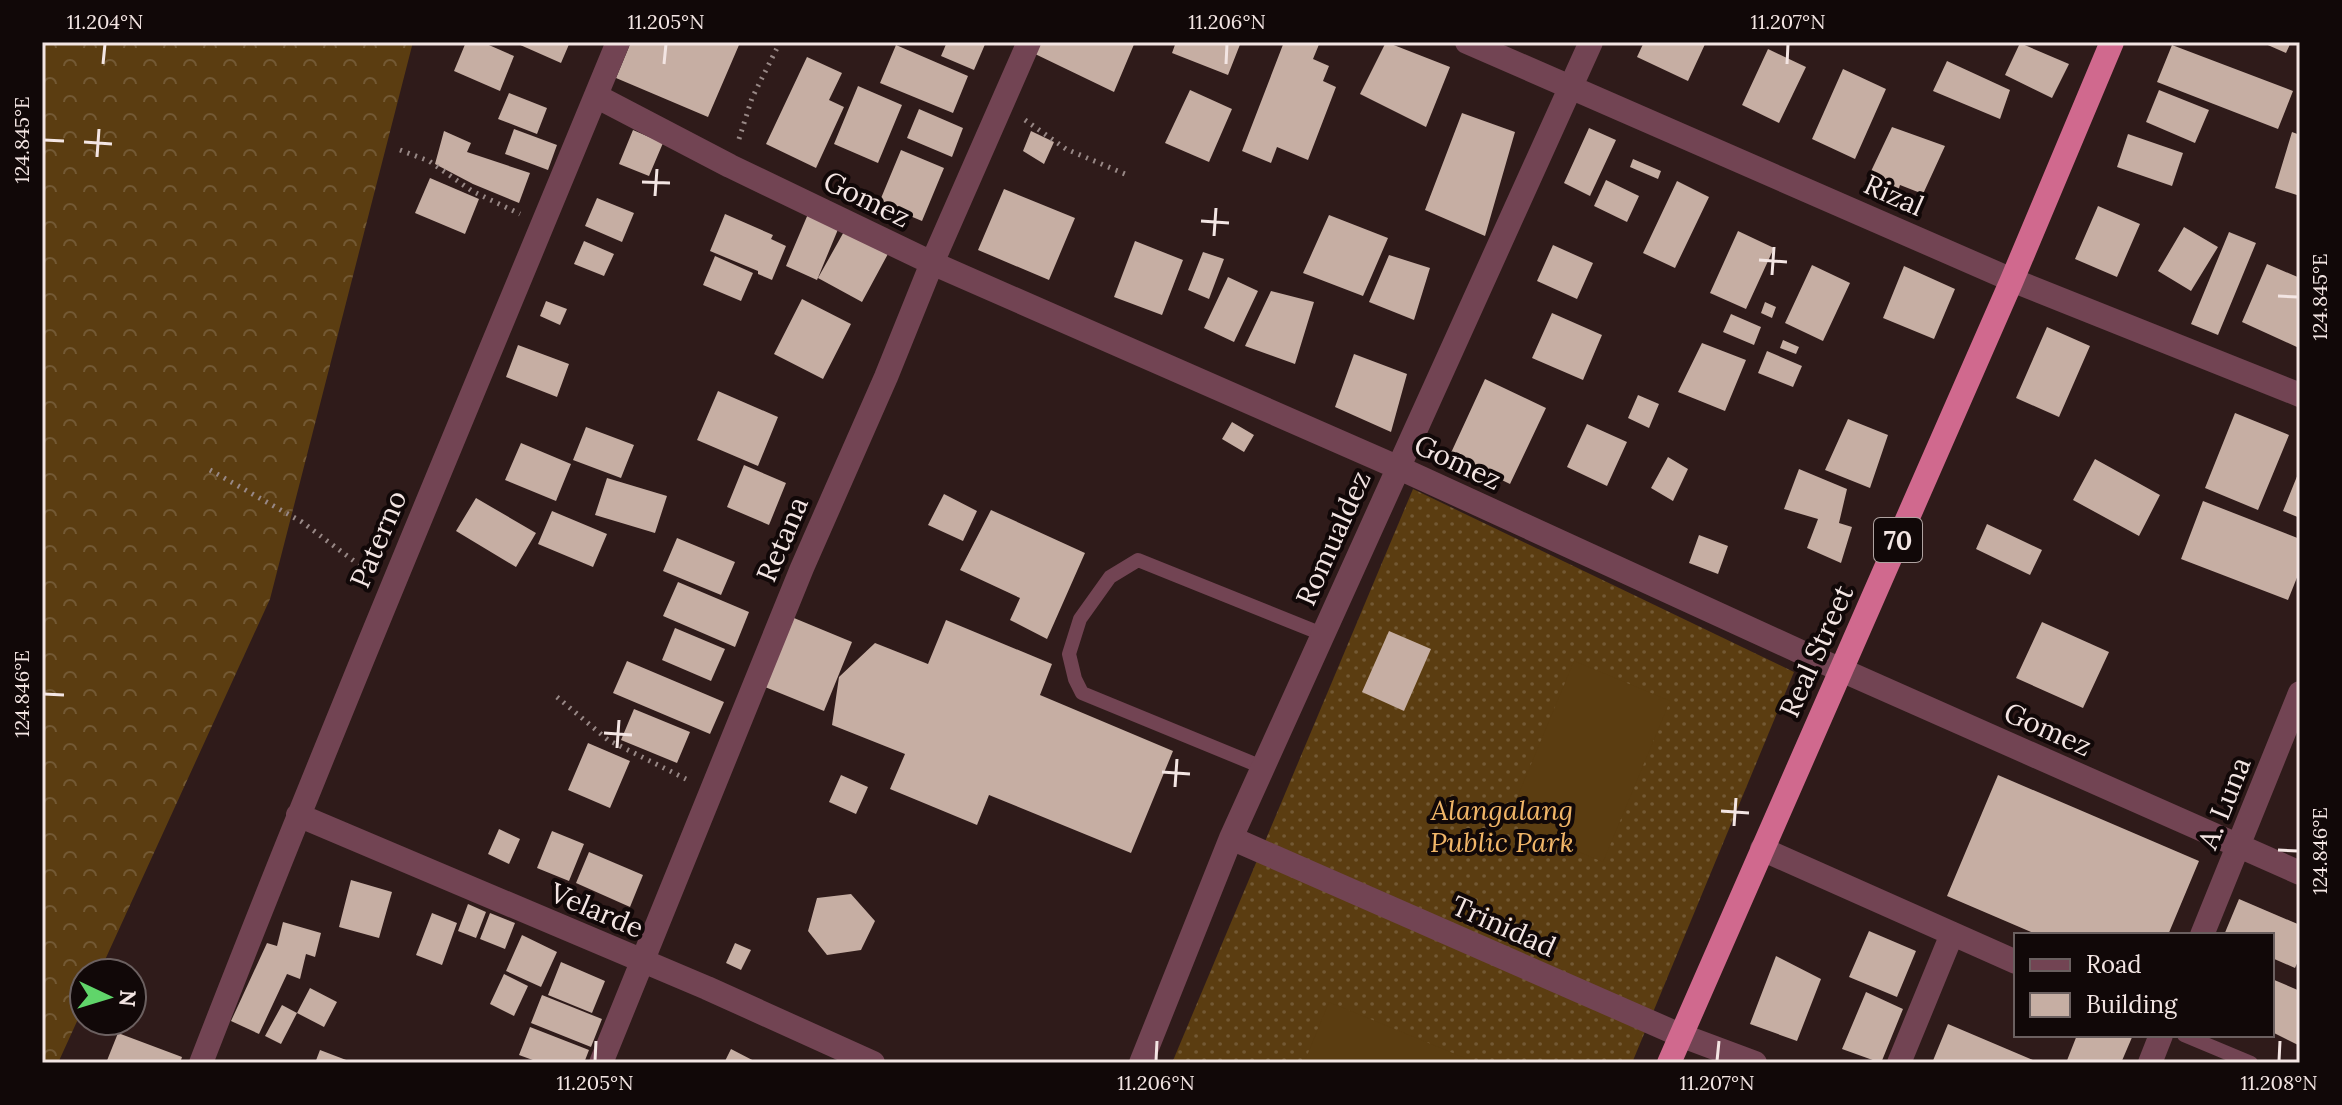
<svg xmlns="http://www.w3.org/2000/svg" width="2342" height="1105" font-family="Lora,serif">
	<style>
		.grass { fill: url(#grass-dots) }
		.forest { fill: url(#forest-crowns) }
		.pitch { fill: #5b3d11 }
		.building { fill: #c6aea3 }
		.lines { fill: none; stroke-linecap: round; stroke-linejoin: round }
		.path { stroke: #988886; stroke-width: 5; stroke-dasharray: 2 6; stroke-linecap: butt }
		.service { stroke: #724453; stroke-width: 14 }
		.minor { stroke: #724453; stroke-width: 24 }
		.trunk { stroke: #d0698e; stroke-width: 24 }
		.ticks { fill: none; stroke: #f3e5e3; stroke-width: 3 }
		.labels { text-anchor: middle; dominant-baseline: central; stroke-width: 8; stroke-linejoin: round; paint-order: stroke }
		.shield { fill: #110808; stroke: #afa3a1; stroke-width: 2 }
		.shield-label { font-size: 26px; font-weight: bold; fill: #f3e5e3 }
		.street-label { font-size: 28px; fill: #f3e5e3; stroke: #110808 }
		.park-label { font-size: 28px; font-style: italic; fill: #f1b668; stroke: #110808 }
		.neatline { fill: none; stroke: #f3e5e3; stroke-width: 3 }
		.ticks-label { font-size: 20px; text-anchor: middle; fill: #f3e5e3 }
	</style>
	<defs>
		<pattern id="grass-dots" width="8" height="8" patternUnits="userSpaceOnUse" patternTransform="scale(2)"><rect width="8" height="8" fill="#5b3d11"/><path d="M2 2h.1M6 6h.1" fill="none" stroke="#735934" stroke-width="1.8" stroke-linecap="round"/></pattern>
		<pattern id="forest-crowns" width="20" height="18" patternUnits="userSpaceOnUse" patternTransform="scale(2)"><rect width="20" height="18" fill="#5b3d11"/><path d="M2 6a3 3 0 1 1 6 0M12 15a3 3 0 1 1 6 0" fill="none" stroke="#735934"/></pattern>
	</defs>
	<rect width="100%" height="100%" fill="#2f1b1a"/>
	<!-- grass -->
	<path class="grass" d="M1413,489L1794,672L1632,1063H1172Z"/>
	<!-- forest -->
	<path class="forest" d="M42,42H413L270,599L99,973H84V1006L58,1063H42Z"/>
	<!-- pitch -->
	<path class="pitch" d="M1574,661L1670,701L1603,862L1507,822Z
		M1329,1002L1477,1063H1304Z"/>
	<!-- building -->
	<path class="building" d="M466,42H482L514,56L500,91L454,71Z
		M519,42H570L561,63L518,44Z
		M631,42H731L739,45L708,117L616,78Z
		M947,42H986L974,70L941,56Z
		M1038,42H1135L1114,92L1033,53Z
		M1176,42H1241L1228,75L1172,53Z
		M1284,42H1320L1313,59L1329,66L1323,81L1336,87L1308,160L1277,147L1271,163L1242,151Z
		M1386,42L1450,67L1426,127L1360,94Z
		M1644,42H1706L1688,81L1637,57Z
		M2261,42H2291L2286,53Z
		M2020,43L2069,64L2052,98L2005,75Z
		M896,45L968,76L953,113L880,83Z
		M2172,45L2293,91L2278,129L2157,82Z
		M1768,49L1806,67L1779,123L1742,105Z
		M807,57L842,73L829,100L844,107L816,168L766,144Z
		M1947,61L2010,90L2000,119L1933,91Z
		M1843,69L1886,89L1855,159L1812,139Z
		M858,86L902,105L878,163L834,144Z
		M1190,90L1232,109L1209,162L1165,143Z
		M2159,90L2209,110L2195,143L2146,122Z
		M509,93L547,108L537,134L498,119Z
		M919,109L963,128L952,157L907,138Z
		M1462,113L1515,132L1485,236L1425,210Z
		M1892,127L1945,146L1923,194L1900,185L1896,197L1864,186Z
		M1589,128L1616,140L1590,196L1564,183Z
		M514,129L557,145L548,170L505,154Z
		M633,130L663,143L649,176L619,164Z
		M444,131L471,143L467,152L530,173L519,203L473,184L435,164Z
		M1031,131L1054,142L1044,164L1023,151Z
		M2292,132L2300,135V196L2275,188Z
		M2128,134L2183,153L2172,186L2117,167Z
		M901,150L944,168L922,221L879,203Z
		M1633,159L1661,171L1658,179L1630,167Z
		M430,178L479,199L465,234L415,213Z
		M1606,180L1639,196L1627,222L1594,206Z
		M1677,181L1709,197L1675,268L1643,253Z
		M1004,189L1075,218L1049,280L978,250Z
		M597,198L634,213L622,242L585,226Z
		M2098,206L2140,224L2117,277L2075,259Z
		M725,214L773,235L771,239L786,246L772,280L758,274V271L710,251Z
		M808,214L839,227L817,280L786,266Z
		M1329,215L1388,238L1363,296L1303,273Z
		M2184,227L2218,247L2191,291L2158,271Z
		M846,228L889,252L862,302L818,278Z
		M1738,231L1774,248L1746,309L1710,293Z
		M2229,232L2256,243L2218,335L2191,324Z
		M584,241L614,254L604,276L574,264Z
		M1135,241L1183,260L1162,315L1114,297Z
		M1553,245L1593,263L1577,299L1537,281Z
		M1203,252L1224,259L1209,299L1188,290Z
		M1389,255L1430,268L1414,320L1369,302Z
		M715,256L753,273L741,301L703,285Z
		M2267,264L2300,278L2299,348L2242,322Z
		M1812,265L1850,283L1823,341L1785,323Z
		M1904,266L1955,289L1934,339L1883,318Z
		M1228,277L1258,291L1234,342L1204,328Z
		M1271,291L1314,302L1295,364L1245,346Z
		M802,299L851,324L823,379L774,354Z
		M546,301L567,309L560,325L540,316Z
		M1765,302L1776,307L1772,318L1761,313Z
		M1552,313L1602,335L1583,380L1532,358Z
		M1731,314L1761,327L1754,345L1723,332Z
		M2047,327L2090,346L2059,417L2016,398Z
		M1783,340L1799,347L1796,354L1780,348Z
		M1702,343L1746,360L1725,411L1678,392Z
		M518,345L569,364L557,397L506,377Z
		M1767,351L1802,366L1793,387L1758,373Z
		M1354,354L1407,374L1391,432L1335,407Z
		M1485,379L1546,408L1510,484L1450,455Z
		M718,391L778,417L758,466L697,440Z
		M1638,395L1659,404L1649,428L1628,418Z
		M2235,413L2289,435L2258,510L2205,488Z
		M1848,419L1888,435L1870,488L1825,470Z
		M1232,422L1254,435L1244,452L1222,439Z
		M1587,424L1627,442L1607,486L1567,467Z
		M586,427L634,445L621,478L573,460Z
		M521,443L571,464L556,501L505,480Z
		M1668,457L1688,469L1673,501L1651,488Z
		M2095,459L2160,495L2139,536L2073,500Z
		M744,465L786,483L769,525L727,507Z
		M1799,469L1847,489L1839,523L1852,527L1841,563L1807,548L1818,519L1784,509Z
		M2300,469V518L2283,511Z
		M607,478L667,496L655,533L595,515Z
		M944,494L977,511L963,541L928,525Z
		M476,498L536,533L516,567L456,531Z
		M2203,501L2300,539V570L2288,600L2181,559Z
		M991,510L1085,553L1047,639L1010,620L1020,598L960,570Z
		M552,511L607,534L593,567L538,544Z
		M1987,524L2042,550L2030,575L1976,549Z
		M1699,535L1728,546L1718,574L1689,563Z
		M677,538L735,562L721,595L663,571Z
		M678,582L749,612L735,647L663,616Z
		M794,618L852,642L824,711L765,687Z
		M946,620L1052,664L1040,695L1173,751L1131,853L989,795L977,825L890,789L905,754L832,725L839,677L875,643L928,664Z
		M2042,622L2109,652L2083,708L2016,678Z
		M675,628L725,649L711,681L662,660Z
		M1389,631L1431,649L1404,711L1362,692Z
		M627,661L724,702L710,734L613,693Z
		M634,709L690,732L677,763L621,740Z
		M588,743L630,761L610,808L568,790Z
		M841,775L868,787L856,814L829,802Z
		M1998,775L2199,861L2168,935H2038L1947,896Z
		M499,829L520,839L509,864L488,854Z
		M552,831L584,844L569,881L537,868Z
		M589,852L643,875L630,907L576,883Z
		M351,880L392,892L379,938L339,927Z
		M851,894L875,921L861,950L827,955L808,931L817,898Z
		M2239,899L2300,925V957L2295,968L2272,958V935H2224Z
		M468,904L486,912L476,938L458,931Z
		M432,913L457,923L442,965L416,955Z
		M490,913L515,923L505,949L480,939Z
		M283,922L321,933L315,957L306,954L300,979L287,974L259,1034L231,1021L267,943L277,946Z
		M1869,931L1916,951L1897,997L1849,977Z
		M522,935L557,952L541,987L506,971Z
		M735,943L751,950L741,970L726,963Z
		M1776,956L1821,979L1797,1041L1750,1024Z
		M561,962L605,981L592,1013L548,995Z
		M504,974L528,986L514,1016L490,1004Z
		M2272,979L2300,991V1046L2272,1032Z
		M310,988L337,1002L324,1027L297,1013Z
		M1866,992L1903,1009L1881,1063L1842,1049Z
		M542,995L602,1019L591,1047L531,1023Z
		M282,1005L297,1013L281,1044L265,1036Z
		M1948,1024L2040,1063H1932Z
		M530,1027L589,1050L584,1063H541L519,1055Z
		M118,1033L182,1057L180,1063H106Z
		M2077,1035H2133L2121,1063H2066Z
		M731,1049L758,1063H724Z
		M320,1050L354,1063H315Z"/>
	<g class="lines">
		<!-- path -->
		<path class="path" d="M1025,120L1066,149L1125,174
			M739,139L752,98L780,42
			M400,150L429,161L472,191L520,214
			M210,470L302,522L370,573
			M557,697L608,740L686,779"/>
		<!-- service -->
		<path class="service" d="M1262,767L1082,693L1075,679L1069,654L1080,619L1110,577L1138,560L1322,634
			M2184,1035L2251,1063"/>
		<!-- minor -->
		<path class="minor" d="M1467,42L2012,280L2300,395
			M596,96L730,166L932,263L1397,467L1803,653L2300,873
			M298,815L707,988L873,1063
			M1231,838L1680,1035L1755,1063
			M1762,849L2016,962
			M2202,935L2300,693
			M201,1063C334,720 478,382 618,42
			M601,1063L802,568L886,377L932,263L1029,42
			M1141,1063L1231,838L1591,42
			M1899,1063L1952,934
			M2150,1063L2161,1035"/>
		<!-- trunk -->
		<path class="trunk" d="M1669,1063L2012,280L2112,42"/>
	</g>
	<!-- ticks -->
	<path class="ticks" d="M103,64L105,44M664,64L666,44M1226,64L1227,44M1787,64L1788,44M44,140L64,141M84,142L112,144M97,157L99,129M642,182L670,183M655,196L657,169M1201,221L1229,223M1214,236L1216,208M1759,260L1787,262M1772,275L1774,247M2278,296L2298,297M44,694L64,695M604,733L632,735M617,748L619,720M1162,772L1190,774M1175,787L1177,759M1721,811L1749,813M1734,826L1736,798M2278,850L2298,851M595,1061L596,1041M1156,1061L1157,1041M1717,1061L1719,1041M2279,1061L2280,1041"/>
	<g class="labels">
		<!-- shield labels -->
		<rect class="shield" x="1874" y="518" width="48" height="44" rx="6"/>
		<g class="shield-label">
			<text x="1898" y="540">70</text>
		</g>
		<!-- street labels -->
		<g class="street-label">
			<text transform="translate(1894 195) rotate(24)">Rizal</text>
			<text transform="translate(867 199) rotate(26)">Gomez</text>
			<text transform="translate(1458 462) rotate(25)">Gomez</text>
			<text transform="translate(1333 538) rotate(-66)">Romualdez</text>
			<text transform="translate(378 539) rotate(-67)">Paterno</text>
			<text transform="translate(782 539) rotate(-67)">Retana</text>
			<text transform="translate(1816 651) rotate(-66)">Real Street</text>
			<text transform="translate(2048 729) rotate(24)">Gomez</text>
			<text transform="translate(2224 803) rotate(-68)">A. Luna</text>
			<text transform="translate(597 910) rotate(23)">Velarde</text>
			<text transform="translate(1504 926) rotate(24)">Trinidad</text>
		</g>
		<!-- park labels -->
		<g class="park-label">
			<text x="1502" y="810">Alangalang<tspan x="1502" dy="32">Public Park</tspan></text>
		</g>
	</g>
	<!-- border -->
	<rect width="2342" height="1105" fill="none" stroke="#110808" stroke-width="88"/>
	<!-- legend -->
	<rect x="2014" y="933" width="260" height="104" fill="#110808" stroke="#6b6060" stroke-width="2"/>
	<rect x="2030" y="959" width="40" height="12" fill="#724453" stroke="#6b6060" stroke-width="2"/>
	<text x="2086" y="973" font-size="24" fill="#f3e5e3">Road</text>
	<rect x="2030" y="993" width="40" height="24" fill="#c6aea3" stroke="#6b6060" stroke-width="2"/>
	<text x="2086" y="1013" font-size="24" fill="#f3e5e3">Building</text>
	<!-- north arrow -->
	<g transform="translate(108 997) rotate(94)"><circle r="38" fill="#110808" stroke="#6b6060" stroke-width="2"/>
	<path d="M0-6L14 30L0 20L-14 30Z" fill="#60d56a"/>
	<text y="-12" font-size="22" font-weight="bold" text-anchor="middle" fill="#f3e5e3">N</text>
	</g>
	<rect x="44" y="44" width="2254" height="1017" class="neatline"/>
	<g class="ticks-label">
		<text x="105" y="29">11.204°N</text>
		<text x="666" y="29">11.205°N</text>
		<text x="1227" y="29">11.206°N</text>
		<text x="1788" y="29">11.207°N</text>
		<text transform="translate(22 140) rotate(-90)" y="7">124.845°E</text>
		<text transform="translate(2320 297) rotate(-90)" y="7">124.845°E</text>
		<text transform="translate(22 694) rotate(-90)" y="7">124.846°E</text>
		<text transform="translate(2320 851) rotate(-90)" y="7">124.846°E</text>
		<text x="595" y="1090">11.205°N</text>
		<text x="1156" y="1090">11.206°N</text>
		<text x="1717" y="1090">11.207°N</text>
		<text x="2279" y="1090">11.208°N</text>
	</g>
</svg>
